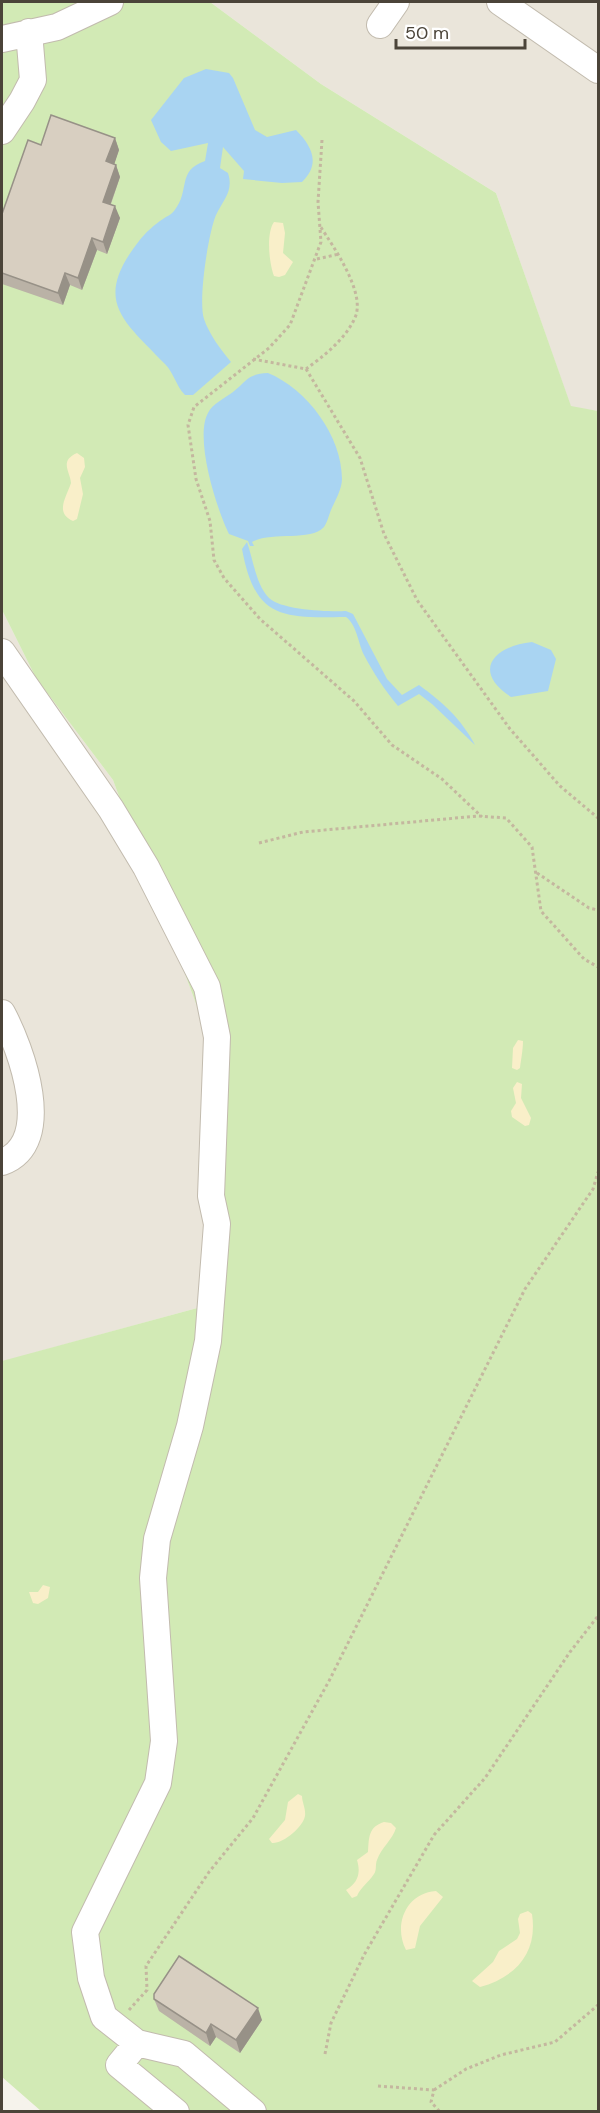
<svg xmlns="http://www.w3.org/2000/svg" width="600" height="2113" font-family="'DM Sans',sans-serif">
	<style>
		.residential { fill: #eae5da }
		.green { fill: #d2eab5 }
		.sand { fill: #f9efc9 }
		.water { fill: #a9d4f2 }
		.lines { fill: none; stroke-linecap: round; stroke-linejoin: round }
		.minor-casing { stroke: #c2bbae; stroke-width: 28 }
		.path { stroke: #c4b79f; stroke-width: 3; stroke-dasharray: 3 3; stroke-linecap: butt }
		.minor { stroke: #fff; stroke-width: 26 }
		.wall { fill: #bab2a6 }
		.shaded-wall { fill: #979187 }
		.building { fill: #d8cfc1; stroke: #979187; stroke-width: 1.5 }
	</style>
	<rect width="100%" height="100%" fill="#f6f3ec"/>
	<!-- residential -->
	<path class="residential" d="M210,2H598V411L571,407L496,193L321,84Z
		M2,610L36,678L113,780L218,1063L201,1307L33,1353L2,1386Z"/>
	<!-- green -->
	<path class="green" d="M6,2H210L321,84L496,193L571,406L598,411V2111H41L2,2077V1361L201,1307L218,1063L113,780L36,678L2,610V3Z"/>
	<!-- sand -->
	<path class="sand" d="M274,222L283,223L285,233L283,253L293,262L285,275L279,277L274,276C269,263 266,233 274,222Z
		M77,453L84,458L85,467L80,478L83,494L77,519L73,521C54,513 67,496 71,483C70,471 59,461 77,453Z
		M518,1040L523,1041C523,1049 521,1060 520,1068L517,1070L512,1068L513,1048Z
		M517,1082L522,1084L521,1098L531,1118L529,1125L525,1126L512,1117L511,1111L516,1103L513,1088Z
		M43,1585L50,1587L48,1598L38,1604L33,1603L29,1592H38Z
		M298,1794L302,1796C302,1802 306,1809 305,1816C303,1827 283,1844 272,1843L269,1839L285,1820L288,1802Z
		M384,1822L391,1823L396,1828C393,1839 381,1848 377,1860C375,1865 377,1870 374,1874C368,1883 361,1887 357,1896L352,1898L346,1890C358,1883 361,1873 357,1860L368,1852C369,1838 368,1827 384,1822Z
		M436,1891L443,1897L420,1926L415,1948L406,1950C393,1925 406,1893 436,1891Z
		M528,1911L532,1914C538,1953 516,1977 480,1987L472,1981L493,1962L499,1951L517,1939L520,1933L518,1919L520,1914Z"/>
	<!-- water -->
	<path class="water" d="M206,69L229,73L233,78L255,130L267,137L296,130C312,146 321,164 302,182L282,183L243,179L244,171L223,147L220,168L228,173C234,191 223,200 216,215C208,234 198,301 204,319C209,334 221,350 231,362L193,395H185C176,386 174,373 165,364C123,320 92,301 139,241C145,233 155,224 163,219C167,216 171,215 174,211C191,190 176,171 205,161L208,143L171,151L161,142L151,120L184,78Z
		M268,373C307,389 342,436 342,479C342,489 335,501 331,510C329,515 327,523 324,527C310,542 271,531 252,542L254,546H250L248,541L229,534C217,510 194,438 208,413C212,404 225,398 233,392C248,380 247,374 268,373Z
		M247,542C253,559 256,585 269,598C281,610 329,612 346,611L353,614L387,679L402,695L419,685C442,702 461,718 475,745L432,704L419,694L398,706C384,689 374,674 364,655C358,643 357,625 346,617C283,618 255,620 242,549Z
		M532,642L551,650L556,659L548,691L511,697C471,671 494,646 532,642Z"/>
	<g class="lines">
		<defs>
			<path id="minor" d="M500,2L598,70
				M380,25L396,2
				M2,39L57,27L110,2
				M2,131L22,101L33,80L29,32
				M2,652L111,809L146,867L207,987L217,1037L211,1196L217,1224L208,1341L190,1426L157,1539L153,1578L164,1741L158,1783L85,1932L91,1978L104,2017L137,2043L184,2054L253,2112
				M2,1013C21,1048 56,1143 2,1162
				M137,2043L119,2065L176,2112"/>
		</defs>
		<!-- minor casing -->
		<use href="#minor" class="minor-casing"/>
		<!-- path -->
		<path class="path" d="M322,140L318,202L321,242L290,325L269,348L194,407L188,425L196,479L210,521L214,560L224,578L260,619L354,701L392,745L442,779L482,817
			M317,259L339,254
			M253,359L306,369C324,356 348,337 356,315C364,290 333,246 320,226
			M306,369L360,458L384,534L417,600L510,729L560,786L598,818
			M259,843L303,832L478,816L506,818L532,847L541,911L584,959L598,967
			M537,873L589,908L598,910
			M129,2010L147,1990L146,1966L209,1872L253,1818L329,1681L525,1289L593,1189L598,1172
			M325,2054L331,2023L364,1955L434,1835L485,1778L570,1652L598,1616
			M378,2086L434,2090L431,2102L440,2112
			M434,2090L466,2069L501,2055L555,2042L598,2005"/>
		<!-- minor -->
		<use href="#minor" class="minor"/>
	</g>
	<!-- wall -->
	<path class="wall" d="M115,138L119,150L114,164L116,165L120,177L111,204L120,218L107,254L97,250L82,290L70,285L63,305L2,284V214L41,145Z
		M154,1999L262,2020L240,2053L216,2037L210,2046L159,2011Z"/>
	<!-- shaded-wall -->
	<path class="shaded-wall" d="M115,138L119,150L111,174L106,161Z
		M116,165L120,177L107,214L103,202Z
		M115,206L120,218L107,254L103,242Z
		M92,238L97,250L82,290L78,278Z
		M65,273L70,285L63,305L58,293Z
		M258,2008L262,2020L240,2053L236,2040Z
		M211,2024L216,2037L210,2046L206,2033Z"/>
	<!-- building -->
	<path class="building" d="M51,115L115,138L106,161L116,165L103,202L115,206L103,242L92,238L78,278L65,273L58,293L2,273V214L28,140L41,145Z
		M179,1956L258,2008L236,2040L211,2024L206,2033L154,1999V1994Z"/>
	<!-- border -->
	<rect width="600" height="2113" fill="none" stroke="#4b4439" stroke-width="6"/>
	<!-- scale -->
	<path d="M396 39v9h129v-9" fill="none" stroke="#4b4439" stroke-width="3"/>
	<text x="405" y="39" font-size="18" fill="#4b4439" stroke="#ffffff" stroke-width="4.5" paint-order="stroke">50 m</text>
</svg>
